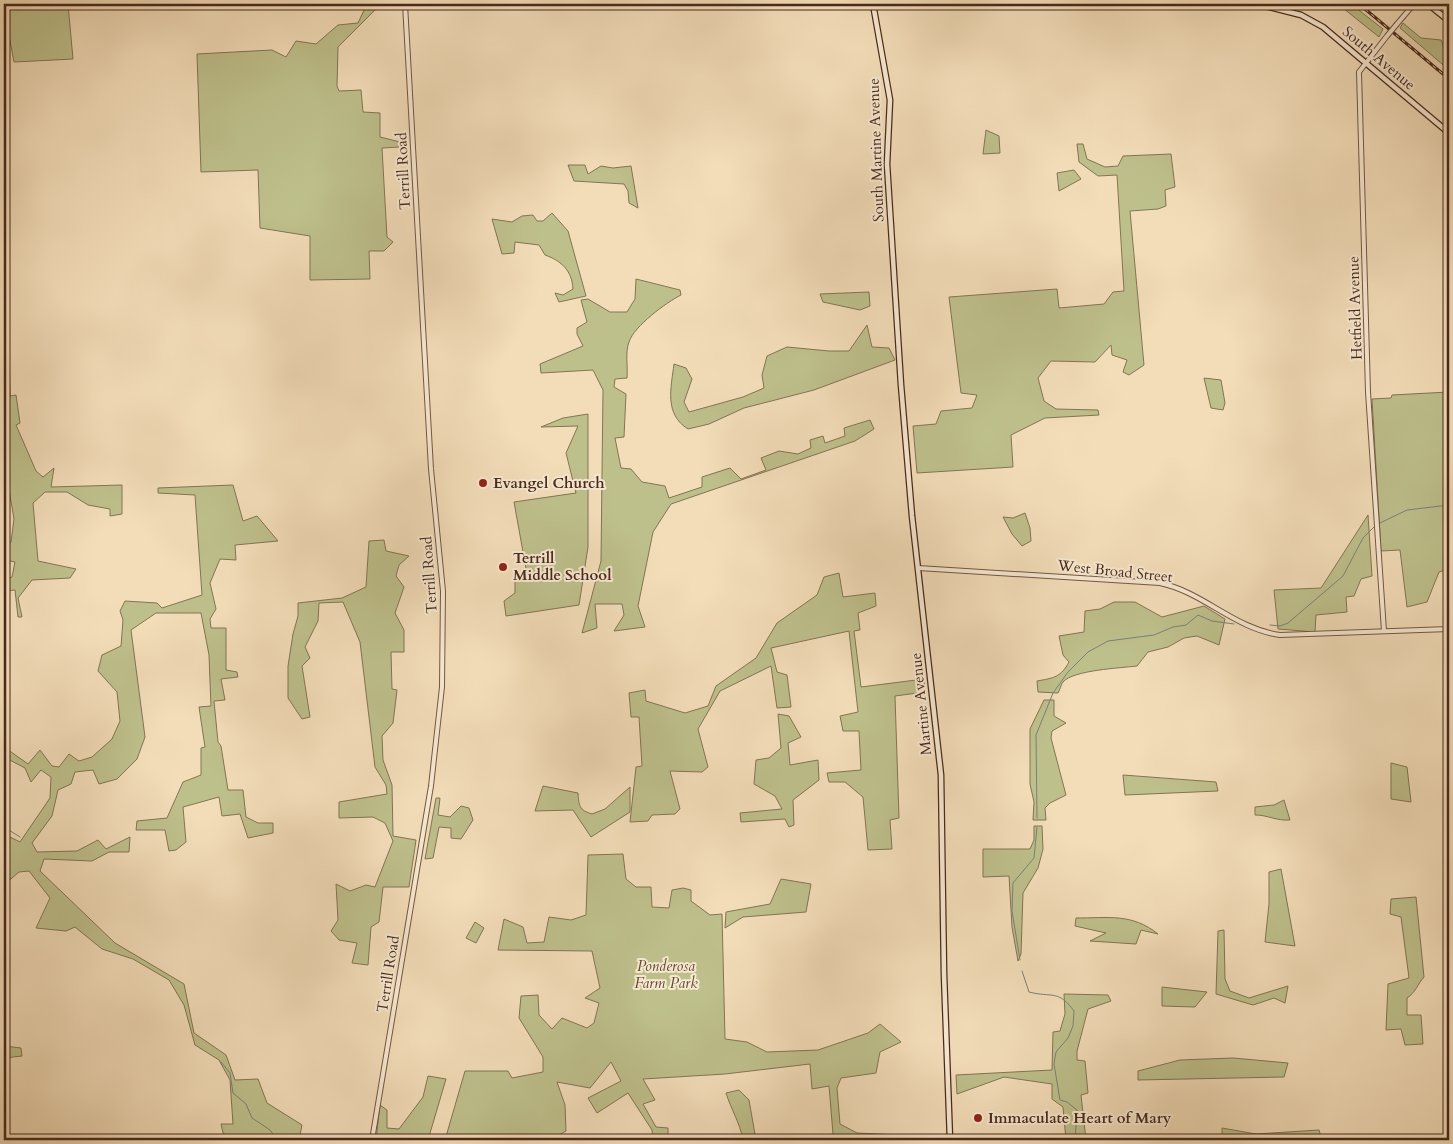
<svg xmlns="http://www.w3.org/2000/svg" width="1453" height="1144" font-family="Cardo,serif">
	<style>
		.green { fill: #bec08c; stroke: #847454 }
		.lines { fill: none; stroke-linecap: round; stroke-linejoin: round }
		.stream { stroke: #7b8178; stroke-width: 1 }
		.tertiary-casing { stroke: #745643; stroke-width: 6 }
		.secondary-casing { stroke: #49291c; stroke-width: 7 }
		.tertiary { stroke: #f7e9d2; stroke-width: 4 }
		.secondary { stroke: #f7e9d2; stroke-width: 4.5 }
		.rail-casing { stroke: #49291c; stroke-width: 3 }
		.rail { stroke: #f7e9d2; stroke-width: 1; stroke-dasharray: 4; stroke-linecap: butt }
		.tertiary-bridge-casing { stroke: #745643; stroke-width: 6; stroke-linecap: butt }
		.tertiary-bridge { stroke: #f7e9d2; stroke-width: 4 }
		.poi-dot { fill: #8f2418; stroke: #f7e9d2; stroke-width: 2 }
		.labels { text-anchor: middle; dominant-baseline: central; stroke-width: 4; stroke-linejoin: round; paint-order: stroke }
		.street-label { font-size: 15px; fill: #49291c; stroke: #f7e9d2 }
		.poi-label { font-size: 15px; font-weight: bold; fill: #49291c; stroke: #f7e9d2; text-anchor: start }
		.park-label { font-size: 15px; font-style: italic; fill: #604732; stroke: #f7e9d2 }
	</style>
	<rect width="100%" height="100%" fill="#f3ddb9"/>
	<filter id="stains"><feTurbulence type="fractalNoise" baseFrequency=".004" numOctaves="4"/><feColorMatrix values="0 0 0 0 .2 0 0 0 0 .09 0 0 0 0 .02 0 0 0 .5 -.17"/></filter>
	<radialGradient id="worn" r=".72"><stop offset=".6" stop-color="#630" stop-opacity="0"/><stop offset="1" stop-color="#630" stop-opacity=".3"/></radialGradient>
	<!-- green -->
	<path class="green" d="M11,4H68L73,59L14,62L7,25Z
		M381,4L338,47L337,86L339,91L361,90L363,112L380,113V137L400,142L399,147L382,148L387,237L393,242L384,251H369L370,279L310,280V236L260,228L258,170L201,172L197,54L272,50L286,57L296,41L316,44L338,25L358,23L366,6Z
		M1338,4H1351L1383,29L1379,37Z
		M1403,23L1421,38L1441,40L1449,61V70L1400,28Z
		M986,130L999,136L1000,153L983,154Z
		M1077,144H1083L1087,159L1105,167L1118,166L1123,156L1171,154L1175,187L1165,190L1166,206L1158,209L1130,211L1144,365L1129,375L1123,372L1127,360L1112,355L1111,345L1095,362L1051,361L1038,378L1044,401L1056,409L1098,410L1099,415L1045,418L1011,435L1013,467L917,473L913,426L936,424L941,411L972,408L977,395L961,393L949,297L1057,289L1059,308L1104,304L1113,292L1124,291L1117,175L1098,176L1079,162Z
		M568,165H585L588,174L601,166L613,168L631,166L638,208L629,203L628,191L624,184L574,181Z
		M1074,170L1081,179L1059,191L1057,173Z
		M552,213L568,231L586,296L559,302L555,293L563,295L573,289C572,271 562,261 545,255L539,245L515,242L514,253L502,254L492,219L512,222L522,216L533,215L537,221H543Z
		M636,279L680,290L681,295C667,302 634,326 629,342C625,352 628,367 627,378L615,379L614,387L626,394L624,437L615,438L621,468L631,469L642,482L665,486L669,498L702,487V477L730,468L741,479L766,470L761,458L779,451L798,454L811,448L810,440L823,436L825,443L845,436L844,428L870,420L874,429L855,441L671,504L653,532L638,606L645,627L614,631L624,615L622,604H595L597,628L582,633L601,561L603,390L593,370L541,373L540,364L583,346L577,334V328L587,322L581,300L588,299L610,312H627L635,299Z
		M869,292L870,306L860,310L823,302L820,294Z
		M867,325L872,347L889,348L895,360L814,390L744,408L709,424L688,429C664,414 671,388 674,364L686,368L692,379L684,402L689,412L743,397L764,388L762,375L767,356L787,347L829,351H849Z
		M4,341H9L10,396L16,395L20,423L16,425L36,471L43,477L54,468L51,487L122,485V514L110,516V509L88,505L67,492H45L33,503L38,561L76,569L70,578L32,580L18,598L22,617H18L15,590L4,591V580L12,577L15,562L4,560V545L11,542L14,519L4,460Z
		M1204,378L1221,380L1225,403L1223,410L1211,408Z
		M1449,392V569L1439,572L1427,602L1407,607L1400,550L1381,551L1372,399L1391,398L1392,395Z
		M588,414V547L579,605L506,616L504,601L515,593V577L527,574L514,502L576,493L566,453L578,426L541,427L563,418Z
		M233,485L243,521L257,516L278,541L235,545L236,560L220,559L210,583L216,609L210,619L211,628H226V670L237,672L238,677L221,679L225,700L214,701L218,742L221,746L228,790H243L246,817L258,823H273V833L248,838L240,814L222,816L219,797L183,807L186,842L176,850L169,851L165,830H136L137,821L167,818L183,782L201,775V748L205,747L199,707L211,706L209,655L201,613H156L131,630L145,737L137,759L117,779L99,784L93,770L75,772L71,784L58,790L52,816L32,843L37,852L77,851L98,840L106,849L130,837L129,852H109L92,861L44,859L40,871L115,943L184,984L194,1033L226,1055L235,1080L258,1079L267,1103L302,1125L299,1140H272L267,1136C251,1141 237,1144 223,1133L221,1124H233L230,1080L219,1060L195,1045L184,1005L169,980L133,959L102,949L75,927L66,931L36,928L50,898L29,871L19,872L4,885V834L20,842L50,798L51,777L41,770L31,782L25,768L4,757V747L28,764L40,750L52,766L59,767L69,754L79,761L92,757L112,739L120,721L117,692L98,671L102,655L121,646L123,620L120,611L125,601L157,603L162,608L202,595L195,495L158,493V488Z
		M1025,513L1030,528L1031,541L1022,546L1012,534L1003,517L1013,518Z
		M1368,515L1372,576L1361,579L1354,596L1346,597L1347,612L1316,615L1315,632L1278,629L1274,590L1321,588Z
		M384,540L386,551L409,556L399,565L396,576L404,587L395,613L404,630V652H391L392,689L397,690L393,723L382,736L383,760L392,785L393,836L416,840L409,887H383L379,922L371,927L368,965L352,963L357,943L339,940L331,931L338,920L336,884L350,891L366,885L375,887L393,841L385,823L373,817L339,818V802L387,794L386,785L375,767L360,642L343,602L319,603L318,621L305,647L310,658L302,666L310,717L302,719L288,698V666L293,634L298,616V603L342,598L366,587L369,541Z
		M839,573L843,597L875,593L876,606L858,613L860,630L854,631L861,687L924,679L925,692L895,696L899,818L890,820L892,849L868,850L863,797L845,782H829L827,773L861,770L859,731H843L840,716L858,712L849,631L771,648L777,672L787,675L791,707L777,708L771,666L720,691L698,729L708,767L702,772L670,771L680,809L675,814L652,815L648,821L630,822L636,767L642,766L639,717H631L629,693L645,690L646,701L685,713L708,706L716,686L756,658L777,623L817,595L824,577Z
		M1114,602H1135L1162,617L1204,606L1225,619L1219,645L1197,636L1184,638L1168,647L1148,652L1137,666C1121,668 1073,670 1063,682C1061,684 1060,690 1058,693L1038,692L1037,681C1054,678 1061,677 1069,662L1063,655L1059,636L1084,632L1085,611L1100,609Z
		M1044,700H1054V716L1066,723L1052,731L1051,738L1066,795L1050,803L1045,808L1046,820H1033L1034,802L1030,784V729Z
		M778,714L789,716L801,737L788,743L790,765L818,760L819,780L793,800L794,825L789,827L785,819L741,822L740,813L782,809L775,796L754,784L756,760L769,758L781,748Z
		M1391,763L1407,767L1411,802L1391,799Z
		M1123,775L1216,782L1218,791L1125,795Z
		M543,786L578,793C579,806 579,810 592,814L605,809L630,787V812L591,837L573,810L535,811Z
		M436,798H440L438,815L450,817L461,806L469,808L473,820L461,839L451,838V828L439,827L433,858L425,859Z
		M1284,800L1290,820C1276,821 1268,815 1255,815V807L1274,805Z
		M1034,826H1042L1043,849L1038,868L1023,893L1021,954L1018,961L1012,927L1009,876L983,877V849H1030L1034,840Z
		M623,854L626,879L636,887H651L652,907L669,908L672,890L683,888L691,890V901L710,915L722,914L725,1039L747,1042L767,1052L818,1050L868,1033L880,1024L901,1042L880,1052L876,1073L841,1078L837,1088L840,1124L857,1133L901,1135L900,1140H817L816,1137L833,1134L829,1086L812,1089L810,1064L725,1074L643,1079L655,1100L643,1104L656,1127L668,1128V1140H653L652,1130L628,1093L597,1113L588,1098L621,1081L611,1062L590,1088L557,1082L565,1105L566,1131C553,1141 536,1133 522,1140H445L465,1071H508L512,1078L543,1072V1057L519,1018L521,996L538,995L539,1015L552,1029L562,1018L587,1028L594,1023L599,1003L585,998L600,988L592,951L498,950L504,919L523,927L527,943L544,942L549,917L571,920L586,915L588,855Z
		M1281,869L1295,946L1265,942L1269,904V872Z
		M781,879L811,884L806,912L743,917L725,928L726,912L770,904Z
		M1416,897L1424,977C1417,985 1416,992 1407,998V1015H1421L1423,1044L1405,1045L1401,1029L1386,1030L1388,984L1409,978L1401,917L1390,914L1391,899Z
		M1076,918C1108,918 1132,913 1158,934L1141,930L1136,944L1090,941L1106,933L1075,926Z
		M475,922L484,928L476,943L466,938Z
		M1224,930L1225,979L1230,991L1249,998L1288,986L1285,1003L1274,998L1253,1005L1216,994L1218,931Z
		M1162,987L1207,992L1195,1007L1162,1006Z
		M1064,994L1108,995L1111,1001L1088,1009L1077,1051V1060L1085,1061L1088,1093L1081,1095L1086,1140L1222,1135V1128L1256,1134L1319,1130L1322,1140H1066L1063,1107L1052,1099V1084L1004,1077L957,1094L956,1075L1052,1070L1053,1032L1060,1031L1065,1014Z
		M4,1046L21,1048L22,1056L4,1058Z
		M1233,1058L1288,1063L1284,1077L1138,1080V1071L1180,1060Z
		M428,1076L446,1079L428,1140H376L380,1105L387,1110V1128L399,1129L423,1097Z
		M739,1090L749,1100L756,1140H743C740,1123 731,1109 726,1093Z"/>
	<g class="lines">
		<!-- stream -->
		<path class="stream" d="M1378,524L1407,510L1449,505
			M1270,625L1280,626L1288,623L1343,576L1363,538L1375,526
			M1037,818L1036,735L1053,693L1068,672L1088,652L1108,641L1154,635L1173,627L1186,625L1198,615L1212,621L1234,624
			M4,827L20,837
			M1020,960L1012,911L1013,883L1034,858L1037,827
			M1022,971L1029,992C1052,998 1058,989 1074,1011L1073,1026L1068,1038L1056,1052L1054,1064L1060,1100L1067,1102L1077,1110L1075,1140
			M221,1062L230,1073L233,1093L246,1104L252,1118L270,1130L277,1140"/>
		<defs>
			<path id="tertiary" d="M1397,24L1414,4
				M918,568L1160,583C1203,592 1235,629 1280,635L1449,629
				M1384,631L1368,392L1359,72L1387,36
				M372,1140L431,786L442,687L443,591L431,469L405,4"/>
			<path id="secondary" d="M873,4L890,100L887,164L901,385L912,516L941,775L944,974L950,1140
				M1257,4L1301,15L1323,27L1449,133
				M1428,4L1449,21"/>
		</defs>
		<!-- tertiary casing -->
		<use href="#tertiary" class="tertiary-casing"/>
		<!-- secondary casing -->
		<use href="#secondary" class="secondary-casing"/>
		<!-- tertiary -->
		<use href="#tertiary" class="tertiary"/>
		<!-- secondary -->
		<use href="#secondary" class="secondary"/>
		<defs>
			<path id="rail" d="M1359,4L1449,79"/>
		</defs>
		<!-- rail casing -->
		<use href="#rail" class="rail-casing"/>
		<!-- rail -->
		<use href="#rail" class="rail"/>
		<defs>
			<path id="tertiary-bridge" d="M1387,36L1397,24"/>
		</defs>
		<!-- tertiary-bridge casing -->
		<use href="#tertiary-bridge" class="tertiary-bridge-casing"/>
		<!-- tertiary-bridge -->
		<use href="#tertiary-bridge" class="tertiary-bridge"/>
	</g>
	<!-- markers -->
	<g class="poi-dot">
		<circle cx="483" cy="483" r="5"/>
		<circle cx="503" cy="567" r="5"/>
		<circle cx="978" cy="1118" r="5"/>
	</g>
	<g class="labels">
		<!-- street labels -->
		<g class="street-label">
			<text transform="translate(1379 58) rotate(40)">South Avenue</text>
			<text transform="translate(876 150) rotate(-92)">South Martine Avenue</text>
			<text transform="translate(403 171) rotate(-93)">Terrill Road</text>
			<text transform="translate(1355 308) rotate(-92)">Hetfield Avenue</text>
			<text transform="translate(1115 571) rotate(6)">West Broad Street</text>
			<text transform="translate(429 575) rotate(-94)">Terrill Road</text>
			<text transform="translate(921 704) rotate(-96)">Martine Avenue</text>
			<text transform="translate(388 974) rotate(-81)">Terrill Road</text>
		</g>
		<!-- poi labels -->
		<g class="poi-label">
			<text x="493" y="483">Evangel Church</text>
			<text x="513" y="558">Terrill<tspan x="513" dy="17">Middle School</tspan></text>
			<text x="988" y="1118">Immaculate Heart of Mary</text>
		</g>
		<!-- park labels -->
		<g class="park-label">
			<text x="666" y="966">Ponderosa<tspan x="666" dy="17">Farm Park</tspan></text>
		</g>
	</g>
	<!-- margin -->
	<rect width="1453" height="1144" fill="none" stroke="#f3ddb9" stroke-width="20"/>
	<rect x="5" y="5" width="1443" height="1134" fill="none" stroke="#49291c" stroke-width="2.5"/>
	<rect x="10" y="10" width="1433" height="1124" fill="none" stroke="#49291c"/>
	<rect width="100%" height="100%" filter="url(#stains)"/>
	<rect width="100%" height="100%" fill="url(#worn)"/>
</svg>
